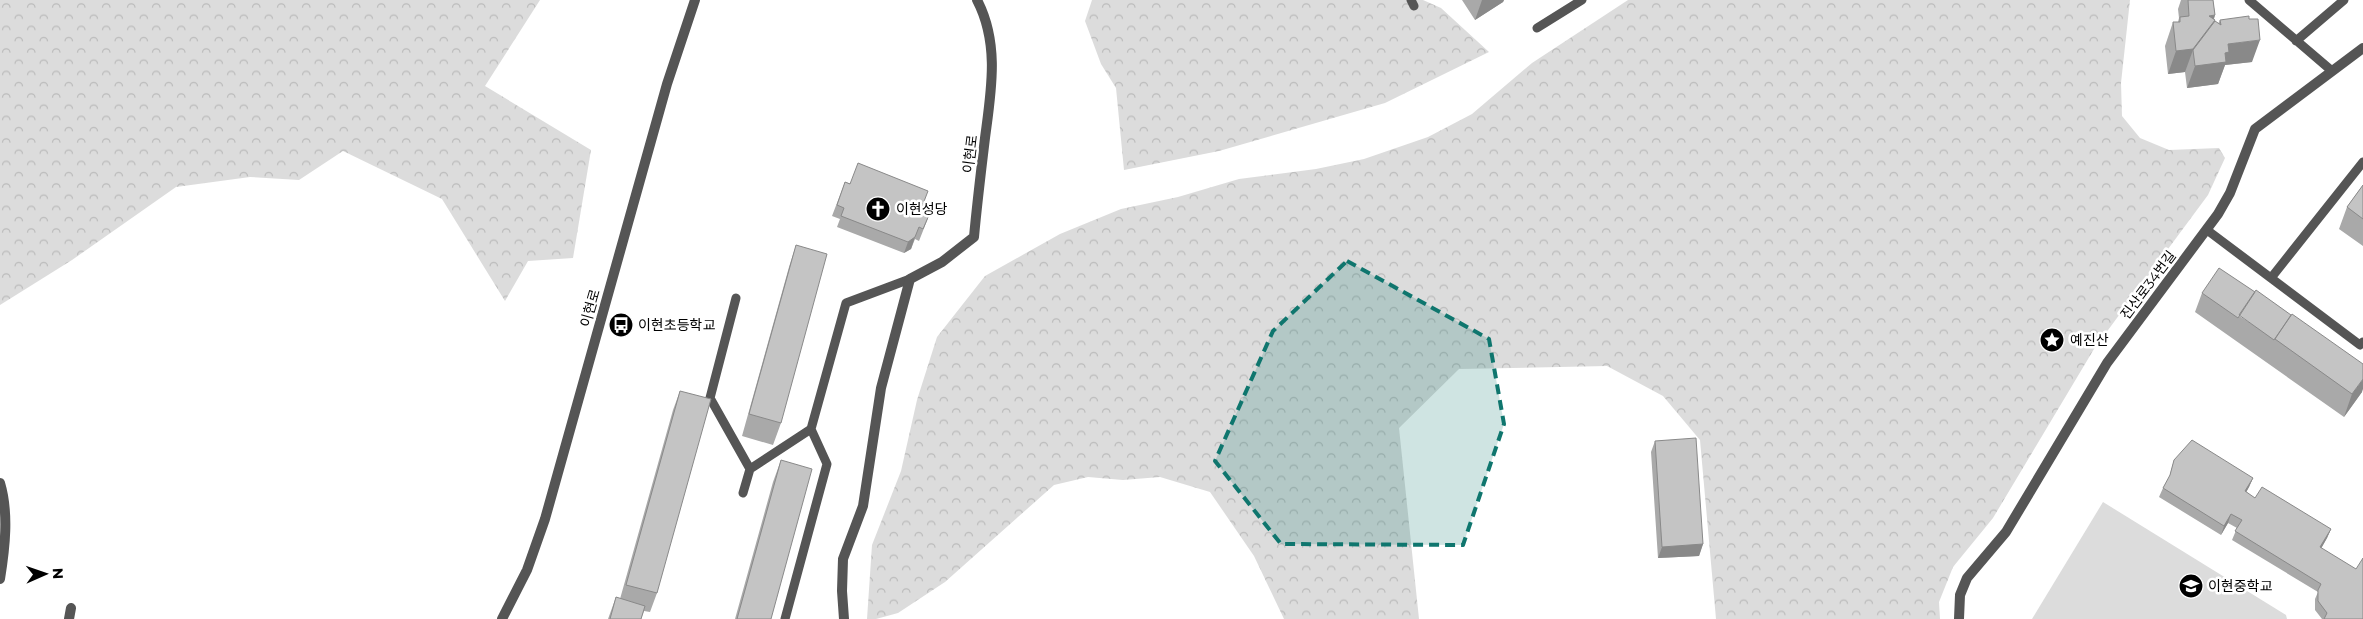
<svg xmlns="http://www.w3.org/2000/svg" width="2363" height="619" font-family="Montserrat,'Noto Sans KR',sans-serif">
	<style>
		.forest { fill: url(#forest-crowns) }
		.pitch { fill: #dcdcdc }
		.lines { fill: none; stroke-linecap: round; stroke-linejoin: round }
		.service { stroke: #555; stroke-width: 9 }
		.minor { stroke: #555; stroke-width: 10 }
		.tertiary { stroke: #555; stroke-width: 10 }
		.wall { fill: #a9a9a9 }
		.shaded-wall { fill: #898989 }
		.building { fill: #c4c4c4; stroke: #898989 }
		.marked { fill: #0f766e; fill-opacity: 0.2; stroke: #0f766e; stroke-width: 4; stroke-dasharray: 10 6; stroke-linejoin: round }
		.labels { text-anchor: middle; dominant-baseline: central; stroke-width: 5; stroke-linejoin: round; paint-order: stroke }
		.street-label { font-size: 14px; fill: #000; stroke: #fff }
		.poi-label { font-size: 14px; fill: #000; stroke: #fff; text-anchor: start }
	</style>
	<defs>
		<pattern id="forest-crowns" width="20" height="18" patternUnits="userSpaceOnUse" patternTransform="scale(1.25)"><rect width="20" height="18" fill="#dcdcdc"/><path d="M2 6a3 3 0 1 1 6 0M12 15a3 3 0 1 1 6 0" fill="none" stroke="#bbb"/></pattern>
	</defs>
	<rect width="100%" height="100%" fill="#fff"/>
	<!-- forest -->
	<path class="forest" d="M0,0H540L485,86L591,150L573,258L528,261L505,301L442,199L343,151L299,180L250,177L176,187L72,260L0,305Z
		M1092,0H1423L1441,8L1489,52L1385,103L1219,151L1124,170L1116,88L1101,64L1085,21Z
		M1628,0H2130L2121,83L2122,116L2140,138L2169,150L2219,148L2225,158L2208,195L2094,349L1993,518L1953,567L1939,602L1940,619H1716L1700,440L1663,396L1607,366L1459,369L1399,428L1419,619H1284L1254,556L1210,492L1160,477L1123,480L1088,477L1054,485L945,582L898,613L876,619H867L872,545L901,471L917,400L937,337L985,276L1060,234L1121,209L1178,197L1239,179L1316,169L1364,159L1428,137L1472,114L1532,63Z"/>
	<!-- pitch -->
	<path class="pitch" d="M2103,502L2286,615L2287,619H2032Z"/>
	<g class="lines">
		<!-- service -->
		<path class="service" d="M1411,0L1414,6
			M2249,0L2332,71
			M1537,28L1582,0
			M2296,41L2344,0
			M2207,230L2360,345L2363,342
			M2271,278L2363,162
			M736,298L710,398L750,469
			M743,493L750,469L811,429L846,303L910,279
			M785,619L827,464L811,429"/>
		<!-- minor -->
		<path class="minor" d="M0,483C9,513 5,548 0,579
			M69,619L71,608
			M844,619L842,591L843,559L863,506L881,388L910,279L942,262L974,237C977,204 981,171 985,138C991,92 1000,44 977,0
			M1959,619L1960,595L1967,578L2006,532L2107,363L2218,214L2230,193L2255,129L2363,48"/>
		<!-- tertiary -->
		<path class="tertiary" d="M502,619L527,570L545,519L667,84L695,0"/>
	</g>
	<!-- wall -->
	<path class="wall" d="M1462,0H1504L1503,2L1475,20Z
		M2181,0H2213L2215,15L2214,19L2215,21L2218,24L2220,20L2252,62L2225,65L2218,84L2187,88L2185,72L2168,74L2165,46L2173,22H2178L2179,18L2178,9Z
		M845,182L923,204L932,208L919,241L915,239L911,249L904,253L837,227L840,219L832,216Z
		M2363,185V246L2339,229L2347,207Z
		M796,245L781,423L773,445L742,436L789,267Z
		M2202,293L2362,392L2344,417L2195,312Z
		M680,391L657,593L650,612L644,611L641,619H608L616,597L620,599L673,410Z
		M1655,441L1703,544L1699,556L1658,558L1651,452Z
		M781,460L771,619H735L773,482Z
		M2174,460L2253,478L2249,487L2246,492L2255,498L2331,529L2327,538L2321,548L2363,619H2322L2315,610V599L2318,592L2232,540L2237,528L2228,523L2221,535L2159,497L2163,488L2169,478Z"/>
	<!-- shaded-wall -->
	<path class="shaded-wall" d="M1482,0H1504L1503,2L1475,20Z
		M2215,15L2212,24L2193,50L2185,72L2168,74L2176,51L2209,16Z
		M2260,40L2252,62L2225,65L2218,84L2187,88L2195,66L2228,44Z
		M915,237L911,249L904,253L908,242Z
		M2363,379V389L2362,392L2344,417L2352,394Z
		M2253,478L2249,487L2242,500L2245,491Z
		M2231,514L2228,523L2221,535L2224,526Z
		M2331,529L2327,538L2317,556L2320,547Z
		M1703,544L1699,556L1658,558L1662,547Z"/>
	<!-- building -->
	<path class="building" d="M2188,0H2213L2215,15L2209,16L2215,20L2193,49L2176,51L2173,22H2180V17L2189,16Z
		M2249,16V19H2258L2260,40L2228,44L2229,52L2225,53L2226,62L2195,66L2193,50L2215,21L2221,25L2220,20Z
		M858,163L928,191L923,204L932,208L923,229L919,227L915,237L908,242L841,216L844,208L837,205L845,182L850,184Z
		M2363,185V219L2347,207Z
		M796,245L827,254L781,423L749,414Z
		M2219,268L2255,292L2238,318L2202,293Z
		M2256,290L2291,315L2274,340L2239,315Z
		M2292,314L2363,364V379L2352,394L2275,339Z
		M680,391L711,399L657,593L626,585Z
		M1696,438L1703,544L1662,547L1655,441Z
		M2192,440L2253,478L2245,491L2255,498L2262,487L2331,529L2320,547L2356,569L2363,558V619H2324L2327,613L2318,601V590L2321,584L2235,531L2242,520L2231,514L2224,526L2163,488L2170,475L2174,460Z
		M781,460L812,469L771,619H737Z
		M616,597L645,606L641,619H610Z"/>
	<!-- marked area -->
	<path class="marked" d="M1347,261L1489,339L1504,424L1463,545L1281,544L1215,461L1273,331Z"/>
	<!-- icons -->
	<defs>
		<symbol id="church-disc" viewBox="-11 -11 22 22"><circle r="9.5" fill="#000" stroke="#fff"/><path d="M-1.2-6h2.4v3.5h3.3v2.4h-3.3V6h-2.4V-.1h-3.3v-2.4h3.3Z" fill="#fff"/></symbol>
		<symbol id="bus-disc" viewBox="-11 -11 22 22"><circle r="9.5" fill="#000" stroke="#fff"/><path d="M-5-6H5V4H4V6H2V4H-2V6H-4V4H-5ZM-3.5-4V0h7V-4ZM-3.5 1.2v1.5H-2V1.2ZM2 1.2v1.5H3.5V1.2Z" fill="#fff"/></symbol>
		<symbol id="sight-disc" viewBox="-11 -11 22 22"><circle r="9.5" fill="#000" stroke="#fff"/><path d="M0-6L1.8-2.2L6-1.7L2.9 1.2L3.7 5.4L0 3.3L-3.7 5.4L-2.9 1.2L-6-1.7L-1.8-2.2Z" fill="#fff"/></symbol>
		<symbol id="school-disc" viewBox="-11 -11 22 22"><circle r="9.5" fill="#000" stroke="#fff"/><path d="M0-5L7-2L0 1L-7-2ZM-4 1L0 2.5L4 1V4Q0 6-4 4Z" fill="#fff"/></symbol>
	</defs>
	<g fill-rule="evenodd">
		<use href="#church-disc" x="864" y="195" width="28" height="28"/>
		<use href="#bus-disc" x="607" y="311" width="28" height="28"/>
		<use href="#sight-disc" x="2038" y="326" width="28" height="28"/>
		<use href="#school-disc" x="2177" y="572" width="28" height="28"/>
	</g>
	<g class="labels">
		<!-- street labels -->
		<g class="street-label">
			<text transform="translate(970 154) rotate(-83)">이현로</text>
			<text transform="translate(2148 285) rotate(-53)">진산로34번길</text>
			<text transform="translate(590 308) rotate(-74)">이현로</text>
		</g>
		<!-- poi labels -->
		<g class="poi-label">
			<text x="896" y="209">이현성당</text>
			<text x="638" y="325">이현초등학교</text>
			<text x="2070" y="340">예진산</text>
			<text x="2208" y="586">이현중학교</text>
		</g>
	</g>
	<!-- north arrow -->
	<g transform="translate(45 574) rotate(88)" stroke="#ffffff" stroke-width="4" paint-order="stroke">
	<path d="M0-4L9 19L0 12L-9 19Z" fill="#000000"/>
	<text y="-8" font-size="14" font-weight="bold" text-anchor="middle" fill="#000000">N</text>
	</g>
</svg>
